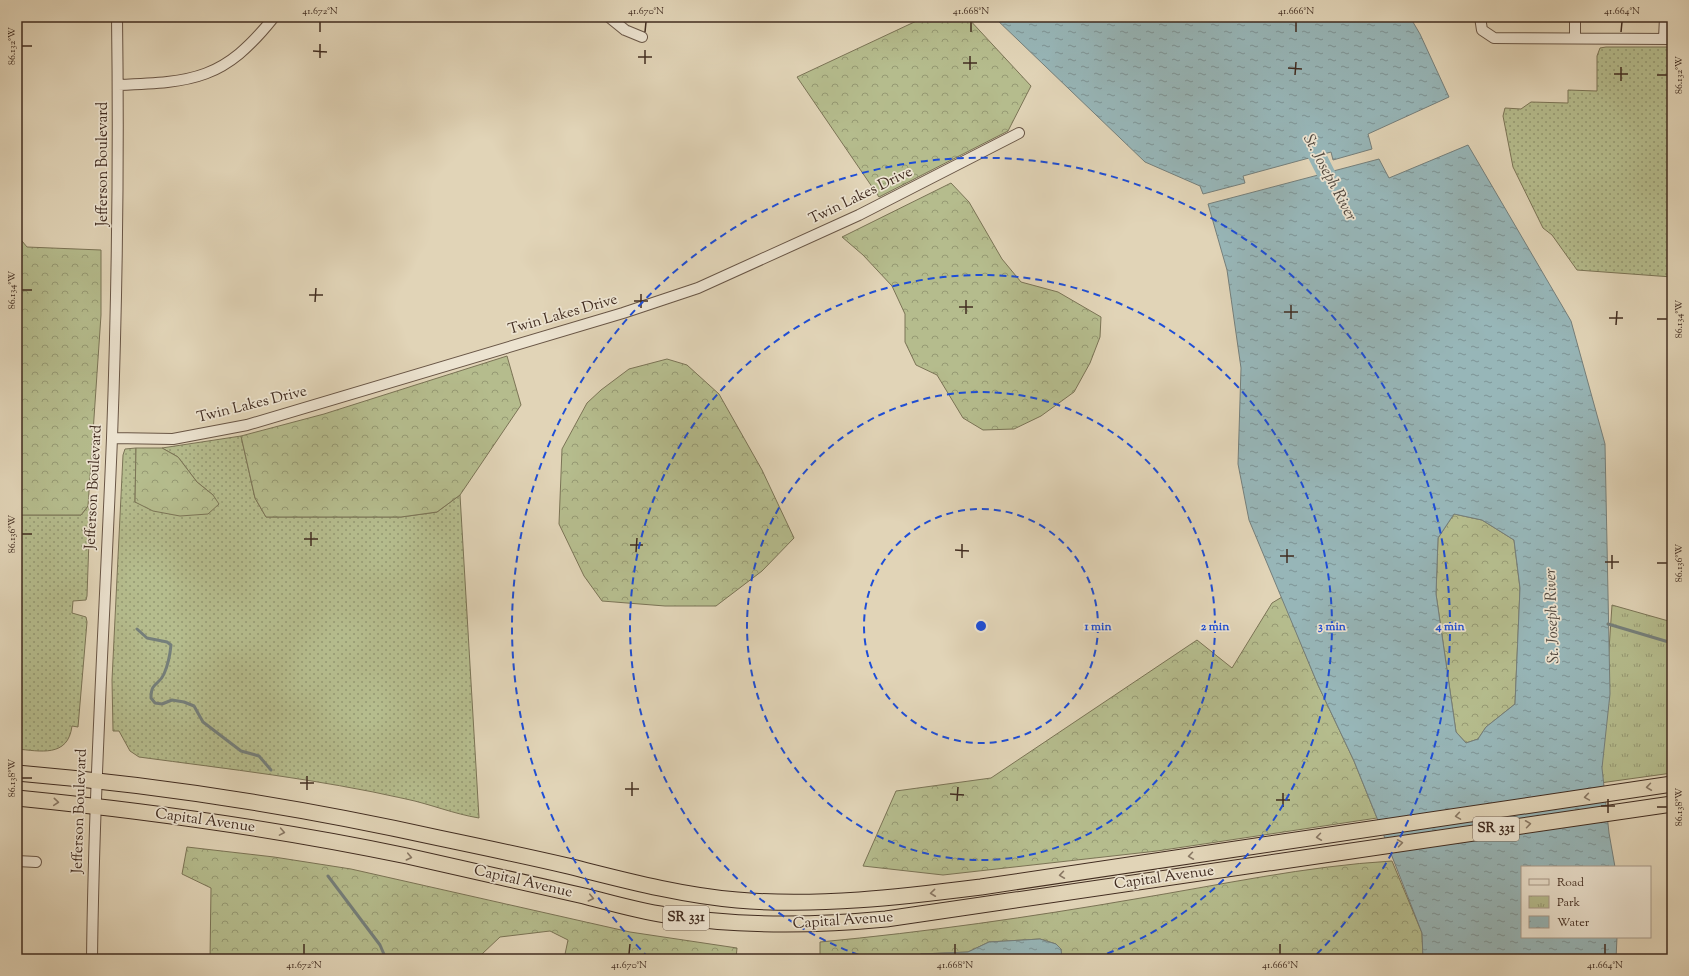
<svg xmlns="http://www.w3.org/2000/svg" width="1689" height="976" font-family="'Sorts Mill Goudy',serif">
	<style>
		.grass { fill: url(#grass-dots); stroke: #7b7456 }
		.forest { fill: url(#forest-crowns); stroke: #7b7456 }
		.park { fill: url(#park-tufts); stroke: #7b7456 }
		.water { fill: url(#water-ripples); stroke: #757f7b; fill-rule: evenodd }
		.lines { fill: none; stroke-linecap: round; stroke-linejoin: round }
		.stream { stroke: #757f7b; stroke-width: 3 }
		.river { stroke: #97b6b8; stroke-width: 18 }
		.minor-casing { stroke: #695646; stroke-width: 12 }
		.highway-casing { stroke: #412c20; stroke-width: 17 }
		.minor { stroke: #ece3d0; stroke-width: 10 }
		.highway { stroke: #e1d4b7; stroke-width: 15 }
		.oneway { stroke: #897864 }
		.ticks { fill: none; stroke: #412c20; stroke-width: 1.5 }
		.ring { fill: none; stroke: #1d4ed8; stroke-width: 2; stroke-dasharray: 7 5 }
		.labels { text-anchor: middle; dominant-baseline: central; stroke-width: 3.5; stroke-linejoin: round; paint-order: stroke }
		.shield { fill: #ece3d0; stroke: #746355; stroke-width: 1 }
		.shield-label { font-size: 14px; font-weight: bold; fill: #412c20 }
		.street-label { font-size: 15px; fill: #412c20; stroke: #ece3d0 }
		.water-label { font-size: 16px; font-style: italic; fill: #52483e; stroke: #ece3d0 }
		.centre { fill: #1d4ed8; stroke: #ece3d0; stroke-width: 2 }
		.ring-label { font-size: 12px; text-anchor: middle; font-weight: bold; fill: #1d4ed8; stroke: #ece3d0; stroke-width: 3.5; stroke-linejoin: round; paint-order: stroke }
		.neatline { fill: none; stroke: #412c20; stroke-width: 1.5 }
		.ticks-label { font-size: 10px; text-anchor: middle; fill: #412c20 }
	</style>
	<defs>
		<pattern id="grass-dots" width="8" height="8" patternUnits="userSpaceOnUse"><rect width="8" height="8" fill="#b5bc8d"/><path d="M2 2h.1M6 6h.1" fill="none" stroke="#959973" stroke-width="1.8" stroke-linecap="round"/></pattern>
		<pattern id="forest-crowns" width="20" height="18" patternUnits="userSpaceOnUse"><rect width="20" height="18" fill="#b5bc8d"/><path d="M2 6a3 3 0 1 1 6 0M12 15a3 3 0 1 1 6 0" fill="none" stroke="#959973"/></pattern>
		<pattern id="park-tufts" width="24" height="20" patternUnits="userSpaceOnUse"><rect width="24" height="20" fill="#b5bc8d"/><path d="M3 7l-1-3M5 7V3M7 7l1-3M15 17l-1-3M17 17v-4M19 17l1-3" fill="none" stroke="#959973"/></pattern>
		<pattern id="water-ripples" width="26" height="14" patternUnits="userSpaceOnUse"><rect width="26" height="14" fill="#97b6b8"/><path d="M2 4q2-2 4 0t4 0M15 11q2-2 4 0t4 0" fill="none" stroke="#7d9495"/></pattern>
	</defs>
	<rect width="100%" height="100%" fill="#e1d4b7"/>
	<filter id="stains"><feTurbulence type="fractalNoise" baseFrequency=".005" numOctaves="4"/><feColorMatrix values="0 0 0 0 .2 0 0 0 0 .09 0 0 0 0 .02 0 0 0 .5 -.17"/></filter>
	<radialGradient id="worn" r=".72"><stop offset=".6" stop-color="#630" stop-opacity="0"/><stop offset="1" stop-color="#630" stop-opacity=".3"/></radialGradient>
	<!-- grass -->
	<path class="grass" d="M1606,47H1672V277L1577,270L1552,235L1543,228L1513,167L1503,116L1505,108L1521,109L1531,102L1568,103V90L1597,91V56L1600,48Z
		M241,436L255,498L266,517H401L437,512L460,495L479,818C454,814 430,804 406,799C318,779 228,769 139,757L130,751L119,731H113L112,680L123,455L125,449L136,448L135,502L213,495L197,482L178,457L162,448Z
		M88,506L90,511L87,596L86,600L73,601L72,613L86,617L87,622L78,727L72,726C68,758 40,751 17,749V515H81Z"/>
	<!-- forest -->
	<path class="forest" d="M925,17H967L1031,86L1008,131L879,197L797,77Z
		M951,183L969,202L1002,259L1021,282L1058,292L1101,317L1100,337L1090,363L1074,392L1041,416L1014,429L983,430L963,418L937,375L916,365L905,342V314L892,286L863,255L842,237Z
		M17,235L27,247L101,250V315L88,506L81,515H17Z
		M507,356L521,405L460,495L437,512L401,517H266L255,498L241,436L324,414Z
		M667,359L687,365L719,394L762,470L794,538L762,571L716,606H665L602,601L584,576L559,524L562,449L587,403L601,390L629,369Z
		M136,448H162L178,457L197,482L213,495L219,504L208,514L180,516L153,511L135,502Z
		M1454,514L1482,520L1514,540L1520,588L1515,704L1486,727L1478,739L1466,743L1456,732L1436,594L1438,538Z
		M1282,597L1318,685L1354,761L1377,818L1157,851L943,875L863,866L896,791L991,778L1197,640L1232,668L1272,603Z
		M187,847L274,857L351,869L630,932L737,948L736,959H564L568,940L550,931L500,937L482,954L484,959H210L211,888L182,874Z
		M1392,861L1422,933L1423,959H1062L1061,949L1056,944L1040,939L989,942L968,952L921,954L909,959L820,958V942C926,932 1031,917 1135,899C1220,885 1306,866 1392,861Z"/>
	<!-- park -->
	<path class="park" d="M1612,605L1672,622V773L1600,783Z"/>
	<!-- water -->
	<path class="water" d="M994,17H1410L1420,34L1449,97L1368,134L1372,149L1333,160L1331,152L1243,176L1245,183L1203,194L1200,186L1145,162Z
		M1468,145L1571,321L1605,444L1610,694L1602,768L1609,833L1615,867H1522V937H1617L1616,959H1423L1422,933L1377,818L1354,761L1318,685L1249,520L1238,464L1241,368L1227,270L1208,204L1379,159L1389,178ZM1454,514L1482,520L1514,540L1520,588L1515,704L1486,727L1478,739L1466,743L1456,732L1436,594L1438,538Z
		M1040,939L1056,944L1061,949L1062,959H909L921,954L968,952L989,942Z"/>
	<g class="lines">
		<!-- stream -->
		<path class="stream" d="M1608,624L1672,643
			M137,629L147,638L167,642L171,645C170,655 168,665 164,674C159,686 151,681 151,698L155,703L162,704L172,700L184,702L194,706L203,722L241,751L259,756L271,770
			M328,876L380,945L386,959"/>
		<!-- river -->
		<path class="river" d="M1306,134L1337,195"/>
		<defs>
			<path id="minor" d="M609,17L625,30L642,37
				M1480,17L1482,30L1494,38L1672,39
				M1575,38V17
				M1664,39L1665,17
				M118,85C194,82 224,80 274,17
				M112,438L173,439L247,425L623,313L698,288L859,215L1019,133
				M17,861L36,862
				M92,959C94,785 105,612 112,438C117,298 119,158 117,17"/>
			<path id="highway" d="M17,773C159,785 300,807 439,838C482,847 525,856 568,866C624,880 679,895 737,900C818,907 901,897 981,887L1672,784
				M17,798C148,811 278,829 407,856C466,869 525,883 584,896C611,903 638,911 666,915C739,927 812,926 886,919L1672,804"/>
		</defs>
		<!-- minor casing -->
		<use href="#minor" class="minor-casing"/>
		<!-- highway casing -->
		<use href="#highway" class="highway-casing"/>
		<!-- minor -->
		<use href="#minor" class="minor"/>
		<!-- highway -->
		<use href="#highway" class="highway"/>
	</g>
	<!-- one-way arrows -->
	<defs><path id="oneway-chevron" d="M-2-3.5L2.5 0L-2 3.5" fill="none" stroke-width="1.6" stroke-linecap="round" stroke-linejoin="round"/></defs>
	<g class="oneway">
		<use href="#oneway-chevron" transform="translate(1649 787) rotate(172)"/>
		<use href="#oneway-chevron" transform="translate(1587 797) rotate(171)"/>
		<use href="#oneway-chevron" transform="translate(56 802) rotate(5)"/>
		<use href="#oneway-chevron" transform="translate(1458 816) rotate(171)"/>
		<use href="#oneway-chevron" transform="translate(1528 824) rotate(-8)"/>
		<use href="#oneway-chevron" transform="translate(282 832) rotate(10)"/>
		<use href="#oneway-chevron" transform="translate(1319 837) rotate(172)"/>
		<use href="#oneway-chevron" transform="translate(1400 843) rotate(-8)"/>
		<use href="#oneway-chevron" transform="translate(1191 856) rotate(172)"/>
		<use href="#oneway-chevron" transform="translate(409 857) rotate(12)"/>
		<use href="#oneway-chevron" transform="translate(1062 875) rotate(172)"/>
		<use href="#oneway-chevron" transform="translate(933 893) rotate(174)"/>
		<use href="#oneway-chevron" transform="translate(591 898) rotate(13)"/>
	</g>
	<!-- ticks -->
	<path class="ticks" d="M320,32V22M645,32L646,22M971,32V22M1296,32V22M1621,32L1622,22M22,46H32M313,51L327,52M638,57H652M320,58V44M963,63H977M645,64V50M1288,68L1302,69M970,70V56M1614,74H1628M1295,75L1296,62M1657,75H1667M1621,81V67M22,290H32M309,295H323M634,301H648M315,302L316,288M959,307H973M641,308V294M1284,312H1298M966,314V300M1609,318H1623M1291,319V305M1657,319H1667M1616,325L1617,311M22,534H32M304,539H318M630,545H643M311,546V532M955,550L969,551M636,552L637,538M1280,556H1294M962,558V544M1605,562H1619M1287,563V549M1657,563H1667M1612,569V555M22,778H32M300,783H314M625,789H639M307,790V776M950,794L964,795M632,796V782M1276,800H1290M957,801L958,787M1601,806H1615M1283,807V793M1657,807H1667M1608,813V799M304,954V944M629,954L630,944M955,954V944M1280,954V944M1605,954V944"/>
	<!-- distance rings -->
	<g class="ring">
		<circle cx="981" cy="626" r="117"/>
		<circle cx="981" cy="626" r="234"/>
		<path d="M870 959A351 351 0 1 1 1092 959"/>
		<path d="M649 958A469 469 0 1 1 1313 958"/>
	</g>
	<g class="labels">
		<!-- shield labels -->
		<g class="shield">
			<rect x="1473" y="817" width="46" height="24" rx="3"/>
			<rect x="663" y="906" width="46" height="24" rx="3"/>
		</g>
		<g class="shield-label">
			<text x="1496" y="829">SR 331</text>
			<text x="686" y="918">SR 331</text>
		</g>
		<!-- street labels -->
		<g class="street-label">
			<text transform="translate(103 164) rotate(-90)">Jefferson Boulevard</text>
			<text transform="translate(861 196) rotate(-26)">Twin Lakes Drive</text>
			<text transform="translate(563 315) rotate(-16)">Twin Lakes Drive</text>
			<text transform="translate(252 405) rotate(-14)">Twin Lakes Drive</text>
			<text transform="translate(94 487) rotate(-87)">Jefferson Boulevard</text>
			<text transform="translate(80 811) rotate(-88)">Jefferson Boulevard</text>
			<text transform="translate(205 821) rotate(8)">Capital Avenue</text>
			<text transform="translate(1164 878) rotate(-8)">Capital Avenue</text>
			<text transform="translate(523 882) rotate(13)">Capital Avenue</text>
			<text transform="translate(843 921) rotate(-4)">Capital Avenue</text>
		</g>
		<!-- water labels -->
		<g class="water-label">
			<text transform="translate(1329 178) rotate(62)">St. Joseph River</text>
			<text transform="translate(1553 616) rotate(-92)">St. Joseph River</text>
		</g>
	</g>
	<circle cx="981" cy="626" r="6" class="centre"/>
	<g class="ring-label">
		<text x="1098" y="630">1 min</text>
		<text x="1215" y="630">2 min</text>
		<text x="1332" y="630">3 min</text>
		<text x="1450" y="630">4 min</text>
	</g>
	<!-- margin -->
	<rect width="1689" height="976" fill="none" stroke="#e1d4b7" stroke-width="44"/>
	<!-- legend -->
	<rect x="1521" y="866" width="130" height="72" fill="#ece3d0" stroke="#a89a8a"/>
	<rect x="1529" y="879" width="20" height="6" fill="#ece3d0" stroke="#a89a8a"/>
	<text x="1557" y="886" font-size="12" fill="#412c20">Road</text>
	<rect x="1529" y="896" width="20" height="12" fill="url(#park-tufts)" stroke="#a89a8a"/>
	<text x="1557" y="906" font-size="12" fill="#412c20">Park</text>
	<rect x="1529" y="916" width="20" height="12" fill="url(#water-ripples)" stroke="#a89a8a"/>
	<text x="1557" y="926" font-size="12" fill="#412c20">Water</text>
	<rect x="22" y="22" width="1645" height="932" class="neatline"/>
	<g class="ticks-label">
		<text x="320" y="14">41.672°N</text>
		<text x="646" y="14">41.670°N</text>
		<text x="971" y="14">41.668°N</text>
		<text x="1296" y="14">41.666°N</text>
		<text x="1622" y="14">41.664°N</text>
		<text transform="translate(11 46) rotate(-90)" y="4">86.132°W</text>
		<text transform="translate(1678 75) rotate(-90)" y="4">86.132°W</text>
		<text transform="translate(11 290) rotate(-90)" y="4">86.134°W</text>
		<text transform="translate(1678 319) rotate(-90)" y="4">86.134°W</text>
		<text transform="translate(11 534) rotate(-90)" y="4">86.136°W</text>
		<text transform="translate(1678 563) rotate(-90)" y="4">86.136°W</text>
		<text transform="translate(11 778) rotate(-90)" y="4">86.138°W</text>
		<text transform="translate(1678 807) rotate(-90)" y="4">86.138°W</text>
		<text x="304" y="968">41.672°N</text>
		<text x="629" y="968">41.670°N</text>
		<text x="955" y="968">41.668°N</text>
		<text x="1280" y="968">41.666°N</text>
		<text x="1605" y="968">41.664°N</text>
	</g>
	<rect width="100%" height="100%" filter="url(#stains)"/>
	<rect width="100%" height="100%" fill="url(#worn)"/>
</svg>
